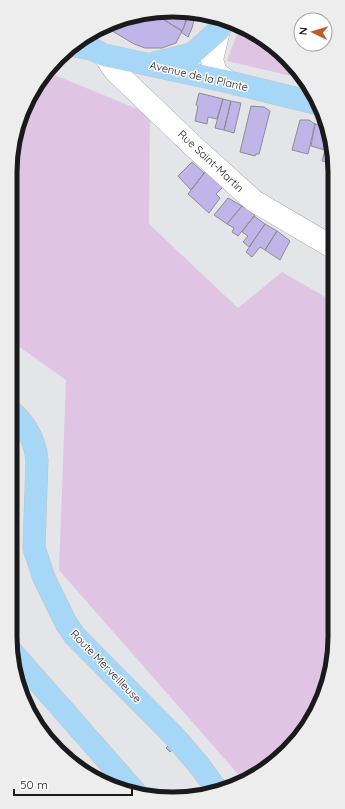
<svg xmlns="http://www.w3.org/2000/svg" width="345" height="809" font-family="Quicksand,sans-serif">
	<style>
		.green { fill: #dfc5e3 }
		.building { fill: #c0b5e9; stroke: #8d8d90 }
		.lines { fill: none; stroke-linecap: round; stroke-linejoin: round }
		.minor-casing { stroke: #a7a8ac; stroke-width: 23 }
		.major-casing { stroke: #c3c3c4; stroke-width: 23 }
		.minor { stroke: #fff; stroke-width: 22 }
		.major { stroke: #a6d7f7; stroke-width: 22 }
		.labels { text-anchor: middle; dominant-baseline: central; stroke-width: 3; stroke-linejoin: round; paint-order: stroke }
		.street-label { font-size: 11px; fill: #1a1a1c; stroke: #fff }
		.rim { fill: none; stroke: #1a1a1c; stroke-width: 5 }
	</style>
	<rect width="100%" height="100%" fill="#e3e5e9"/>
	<!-- green -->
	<path class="green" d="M240,26L263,38L301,73L304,79L227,61Z
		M47,72L150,114L149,224L238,308L282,272L334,302L335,636L326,689L295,743L254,777L244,781L59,570L66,380L10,340V172L19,120Z"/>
	<!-- building -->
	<path class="building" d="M162,10L187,14L186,22L182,31L153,13Z
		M153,13L182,31L176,43L162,48H145L134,44L104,26Z
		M187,14L195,15L192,28L188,37L181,32L184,27Z
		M199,93L223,99L217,119L208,117L207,124L195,121L198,106L196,105Z
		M223,99L231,101L224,130L215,128Z
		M231,101L241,103L234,133L224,130Z
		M251,106L264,107L270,111L259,154H256L255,156L240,152Z
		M300,120H309L315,124L308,154L292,150Z
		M315,124L327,126L329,136L325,150L311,146Z
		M329,136L334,151V163L322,161Z
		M192,162L204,173L191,190L178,176Z
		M206,171L223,187L216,194L220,198L209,213L188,194Z
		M228,198L242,206L227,224L214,215Z
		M242,206L255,215L238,236L232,232L234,228L227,224Z
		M254,216L265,224L249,247L243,242L248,236L242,232Z
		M265,224L277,231L265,250L260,247L252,257L246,252Z
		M277,231L290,241L280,260L265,250Z
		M170,744L174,748L170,752L166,748Z"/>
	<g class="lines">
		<defs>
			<path id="minor" d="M219,30L212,60L216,73L229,82
				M104,55L115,71L191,144L254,201L334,248"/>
			<path id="major" d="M75,46L92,49L104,55L229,82L319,104
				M155,63L192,54L219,30L224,19
				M10,410C25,423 35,440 37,460L34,548L44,578L66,623L74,635L174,736L198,764L218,791
				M13,653L137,794"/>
		</defs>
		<!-- minor casing -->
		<use href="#minor" class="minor-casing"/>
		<!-- major casing -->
		<use href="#major" class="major-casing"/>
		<!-- minor -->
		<use href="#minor" class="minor"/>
		<!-- major -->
		<use href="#major" class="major"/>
	</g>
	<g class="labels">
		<!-- street labels -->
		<g class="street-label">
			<text transform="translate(199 76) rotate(13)">Avenue de la Plante</text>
			<text transform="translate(211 161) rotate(43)">Rue Saint-Martin</text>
			<text transform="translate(106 666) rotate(46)">Route Merveilleuse</text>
		</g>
	</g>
	<!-- crop -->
	<path d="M0 0H345V809H0ZM172 17H173A155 155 0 0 1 328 172V637A155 155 0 0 1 173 792H172A155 155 0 0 1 17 637V172A155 155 0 0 1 172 17Z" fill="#ededed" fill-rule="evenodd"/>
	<path class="rim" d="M172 17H173A155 155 0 0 1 328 172V637A155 155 0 0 1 173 792H172A155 155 0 0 1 17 637V172A155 155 0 0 1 172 17Z"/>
	<!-- north arrow -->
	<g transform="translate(313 32) rotate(275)"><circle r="19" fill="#ffffff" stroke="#a3a3a4"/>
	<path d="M0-3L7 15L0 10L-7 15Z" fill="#c25d29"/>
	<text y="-6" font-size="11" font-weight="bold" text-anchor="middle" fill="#1a1a1c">N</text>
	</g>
	<!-- scale -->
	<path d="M14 789v6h118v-6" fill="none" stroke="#1a1a1c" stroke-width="2"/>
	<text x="20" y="789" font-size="12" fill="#1a1a1c" stroke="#ffffff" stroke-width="3" paint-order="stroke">50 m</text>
</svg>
